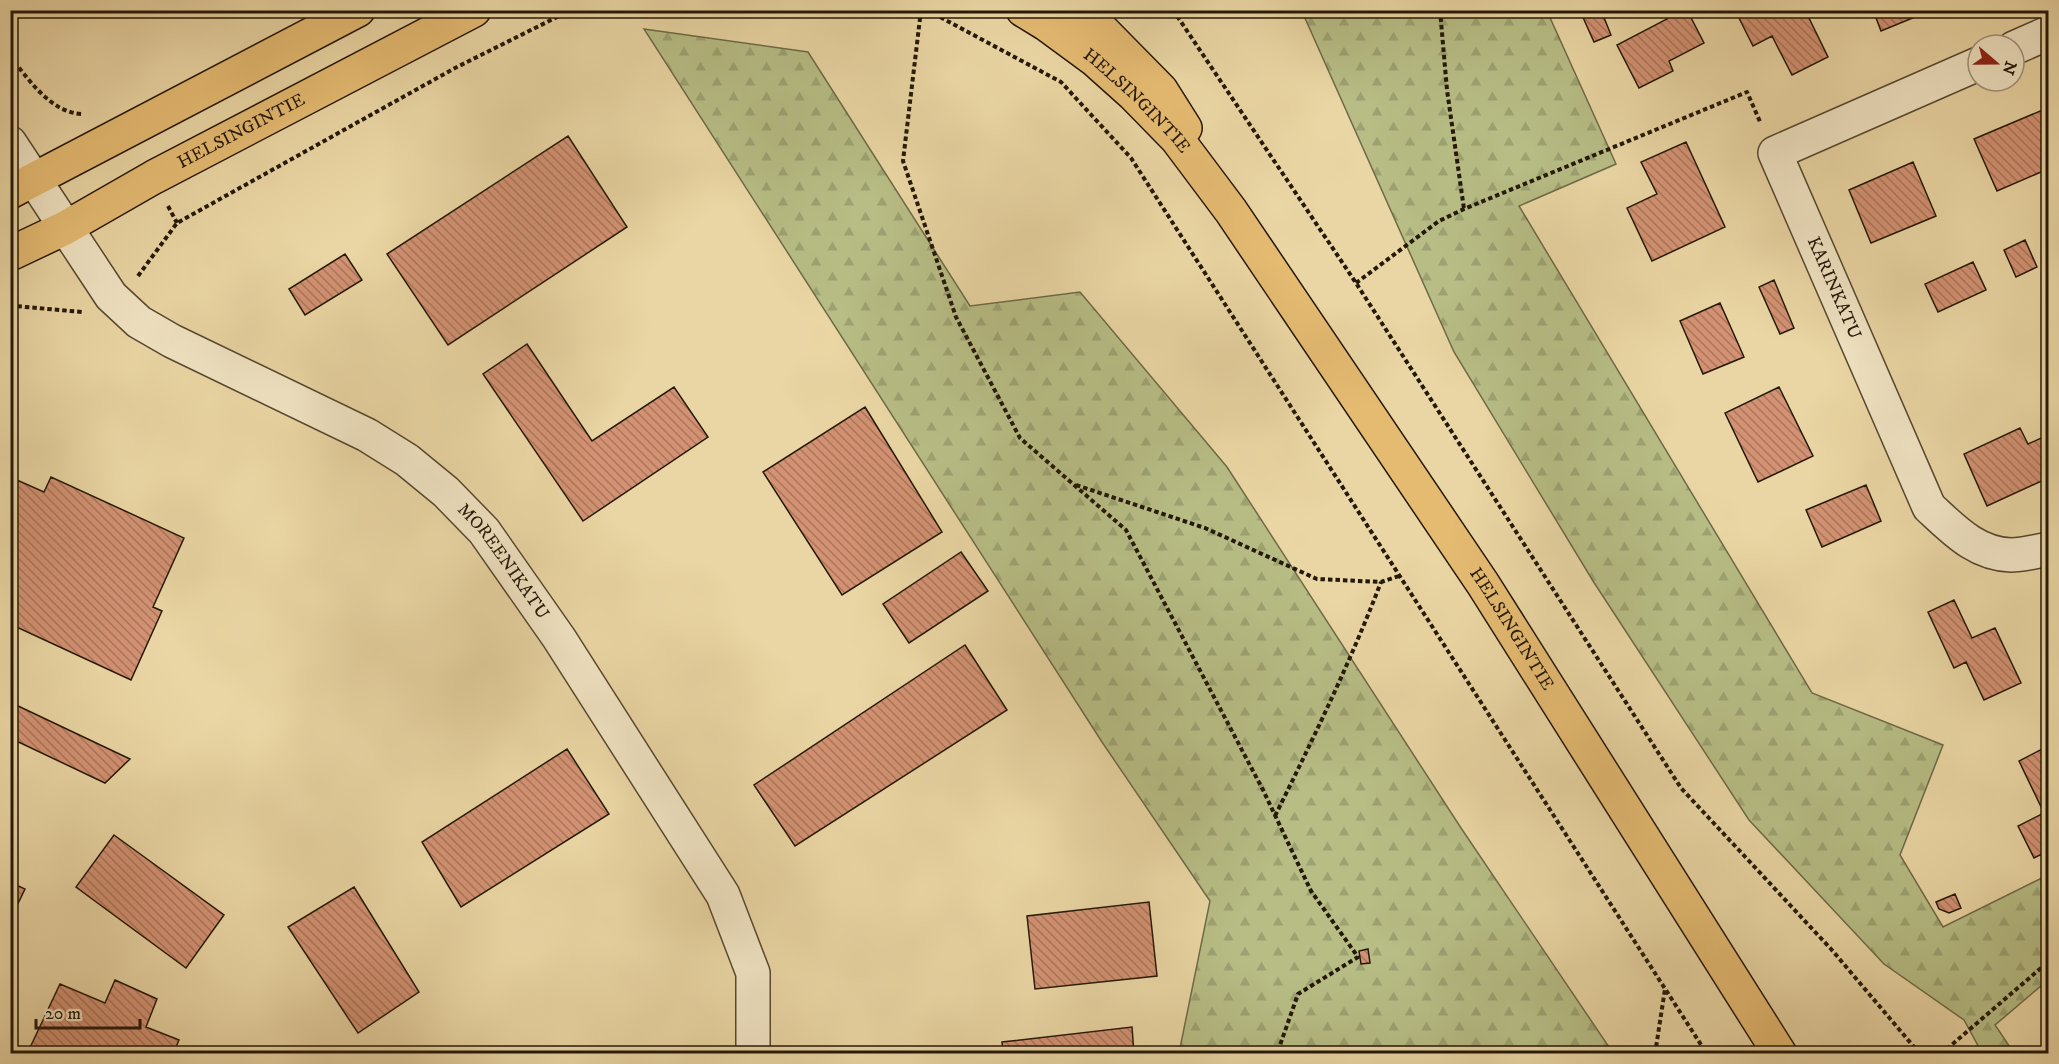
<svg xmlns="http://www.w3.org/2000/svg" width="2059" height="1064" font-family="'IM FELL DW Pica',serif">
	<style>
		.forest { fill: url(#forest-firs); stroke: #6e6a46; stroke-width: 1.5 }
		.building { fill: url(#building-back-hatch); stroke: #241808; stroke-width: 1.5 }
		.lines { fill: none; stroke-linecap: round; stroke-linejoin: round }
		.minor-casing { stroke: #56482f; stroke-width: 36 }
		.major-casing { stroke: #241808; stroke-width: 36 }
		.path { stroke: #241808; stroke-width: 4; stroke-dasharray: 4.5 3; stroke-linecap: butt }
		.minor { stroke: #f1e4c4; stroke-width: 33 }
		.major { stroke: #e5bb72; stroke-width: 33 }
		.labels { text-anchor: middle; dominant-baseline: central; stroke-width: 4.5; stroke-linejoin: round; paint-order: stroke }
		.street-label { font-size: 18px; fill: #241808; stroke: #f1e4c4 }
	</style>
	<defs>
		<pattern id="forest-firs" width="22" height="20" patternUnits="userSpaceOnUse" patternTransform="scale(1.5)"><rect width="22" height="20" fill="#b7bd85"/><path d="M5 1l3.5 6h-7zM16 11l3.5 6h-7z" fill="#9da271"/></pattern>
		<pattern id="building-back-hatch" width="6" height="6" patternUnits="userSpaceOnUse" patternTransform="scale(1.5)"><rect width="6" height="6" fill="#d39273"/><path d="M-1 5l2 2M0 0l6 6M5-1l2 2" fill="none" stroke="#ab765c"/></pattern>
	</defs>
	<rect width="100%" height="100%" fill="#ead6a4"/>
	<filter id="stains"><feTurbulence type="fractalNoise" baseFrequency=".00333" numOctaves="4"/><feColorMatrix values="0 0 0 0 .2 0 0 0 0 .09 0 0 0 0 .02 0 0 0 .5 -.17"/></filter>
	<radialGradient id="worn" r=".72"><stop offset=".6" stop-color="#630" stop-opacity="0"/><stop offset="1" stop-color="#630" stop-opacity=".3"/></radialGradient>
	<!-- forest -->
	<path class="forest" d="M1298,11H1547L1616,164L1519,206L1812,693L1943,745L1900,855L1943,927L2048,875V980L1995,1025L2014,1053H1982L1964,1020L1884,964L1749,820L1593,581L1454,352L1304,16Z
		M644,29L808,52L970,306L1080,292L1227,467L1461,828L1613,1053H1179L1210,901L1102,742Z"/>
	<!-- building -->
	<path class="building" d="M1588,10H1601L1611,35L1594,42L1581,13Z
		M1663,10H1687L1704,43L1669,61L1673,71L1639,88L1617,45L1667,19Z
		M1735,10H1805L1828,57L1792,75L1772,36L1753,46Z
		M1873,10H1932L1881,31Z
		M2045,109L2048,116V169L1997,191L1974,139Z
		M568,136L627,227L448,345L387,254Z
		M1686,142L1725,227L1652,261L1627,208L1657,194L1641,162Z
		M1913,162L1936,216L1871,243L1849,190Z
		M2025,240L2037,267L2016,277L2004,250Z
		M345,254L362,280L305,315L289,289Z
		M1973,262L1986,290L1938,312L1925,284Z
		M1774,280L1794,328L1780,334L1759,287Z
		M1720,303L1744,357L1703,374L1680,321Z
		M527,344L592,441L674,387L708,437L583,521L483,374Z
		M1779,387L1813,456L1758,482L1725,413Z
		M865,407L942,532L842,595L763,472Z
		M2020,428L2028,444L2048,435V478L1987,506L1964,454Z
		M10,477L44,492L51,477L184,538L153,607L162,611L131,680L10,624Z
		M1866,485L1881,521L1822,547L1806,510Z
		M961,552L988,591L909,643L883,604Z
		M1954,600L1972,638L1995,628L2021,683L1984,700L1966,662L1954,668L1928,612Z
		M965,645L1007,710L795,846L754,785Z
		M16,705L130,759L105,783L10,738V718Z
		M2048,746V851L2034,858L2018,826L2044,813L2019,761Z
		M567,749L609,814L461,907L422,842Z
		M114,835L224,915L186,968L76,887Z
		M10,882L25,889L10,920Z
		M354,887L419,992L358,1033L288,927Z
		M1955,894L1961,908L1949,913L1939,909L1936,902Z
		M1149,902L1157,976L1035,989L1027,916Z
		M1368,949L1370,963L1361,964L1359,951Z
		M115,980L157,999L146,1027L179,1040L173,1054H27L60,984L105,1003Z
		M1132,1027L1134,1054H1003L1002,1042Z"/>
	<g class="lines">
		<defs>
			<g id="minor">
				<path d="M2014,48L2048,33"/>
				<path id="s1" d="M1978,64L1775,153L1929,507C1954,530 1976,554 2011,555C2022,555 2033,552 2044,550"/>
				<path id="s2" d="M10,143L111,296L139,322L172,341L367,435L407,460L446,492L484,531L559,638L723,895L753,973V1054"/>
			</g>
			<g id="major">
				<path id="s3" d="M1023,10L1046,24L1095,60L1133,94L1177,139L1231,211L1483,584L1780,1054"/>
				<path d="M1077,10L1100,28L1161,90L1185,128"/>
				<path d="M10,192L358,10"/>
				<path id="s4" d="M10,254L65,228L154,177L474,10"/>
			</g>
		</defs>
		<!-- minor casing -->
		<use href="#minor" class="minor-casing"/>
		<!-- major casing -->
		<use href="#major" class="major-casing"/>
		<!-- path -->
		<path class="path" d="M921,10L903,161L956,317L1020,438L1126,530L1263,790L1311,891L1358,957L1298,994L1279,1048V1054
			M927,10L1061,82L1131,158L1707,1054
			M1173,10L1356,283L1681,788L1831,949L1920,1054
			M1440,10L1447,90L1464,209
			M10,56C28,79 51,113 82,114
			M168,206L177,223
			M138,276L177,223L455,68L565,13L573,10
			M1356,283L1439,221L1464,209L1747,92L1761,124
			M10,307L15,306L82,312
			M1076,485L1205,528L1317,579L1381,582L1399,576
			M1275,816C1313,739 1350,663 1381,582
			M1655,1054L1665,989
			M1941,1054L2048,962"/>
		<!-- minor -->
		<use href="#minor" class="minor"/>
		<!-- major -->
		<use href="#major" class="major"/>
	</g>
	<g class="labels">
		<!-- street labels -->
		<g class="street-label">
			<text stroke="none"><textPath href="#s3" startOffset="146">HELSINGINTIE</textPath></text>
			<text stroke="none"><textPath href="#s4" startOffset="262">HELSINGINTIE</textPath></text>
			<text stroke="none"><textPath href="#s1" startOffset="369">KARINKATU</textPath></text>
			<text stroke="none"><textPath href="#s2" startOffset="664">MOREENIKATU</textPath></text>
			<text stroke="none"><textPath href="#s3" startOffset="795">HELSINGINTIE</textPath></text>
		</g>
	</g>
	<!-- margin -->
	<rect width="2059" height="1064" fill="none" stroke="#ead6a4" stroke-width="36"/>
	<rect x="12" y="12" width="2035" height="1040" fill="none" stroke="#241808" stroke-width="3"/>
	<rect x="18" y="18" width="2023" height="1028" fill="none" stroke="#241808" stroke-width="1.5"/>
	<!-- north arrow -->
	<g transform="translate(1996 63) rotate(110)"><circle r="28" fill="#f1e4c4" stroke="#9f9279" stroke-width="1.5"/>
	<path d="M0-4.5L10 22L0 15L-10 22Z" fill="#8f2418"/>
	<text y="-9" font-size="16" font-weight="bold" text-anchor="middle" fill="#241808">N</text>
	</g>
	<!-- scale -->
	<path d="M36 1019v9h104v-9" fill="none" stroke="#241808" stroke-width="3"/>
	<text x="45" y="1019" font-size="18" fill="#241808" stroke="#f1e4c4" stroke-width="4.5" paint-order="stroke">20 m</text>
	<rect width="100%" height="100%" filter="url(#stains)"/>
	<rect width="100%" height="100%" fill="url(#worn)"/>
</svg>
